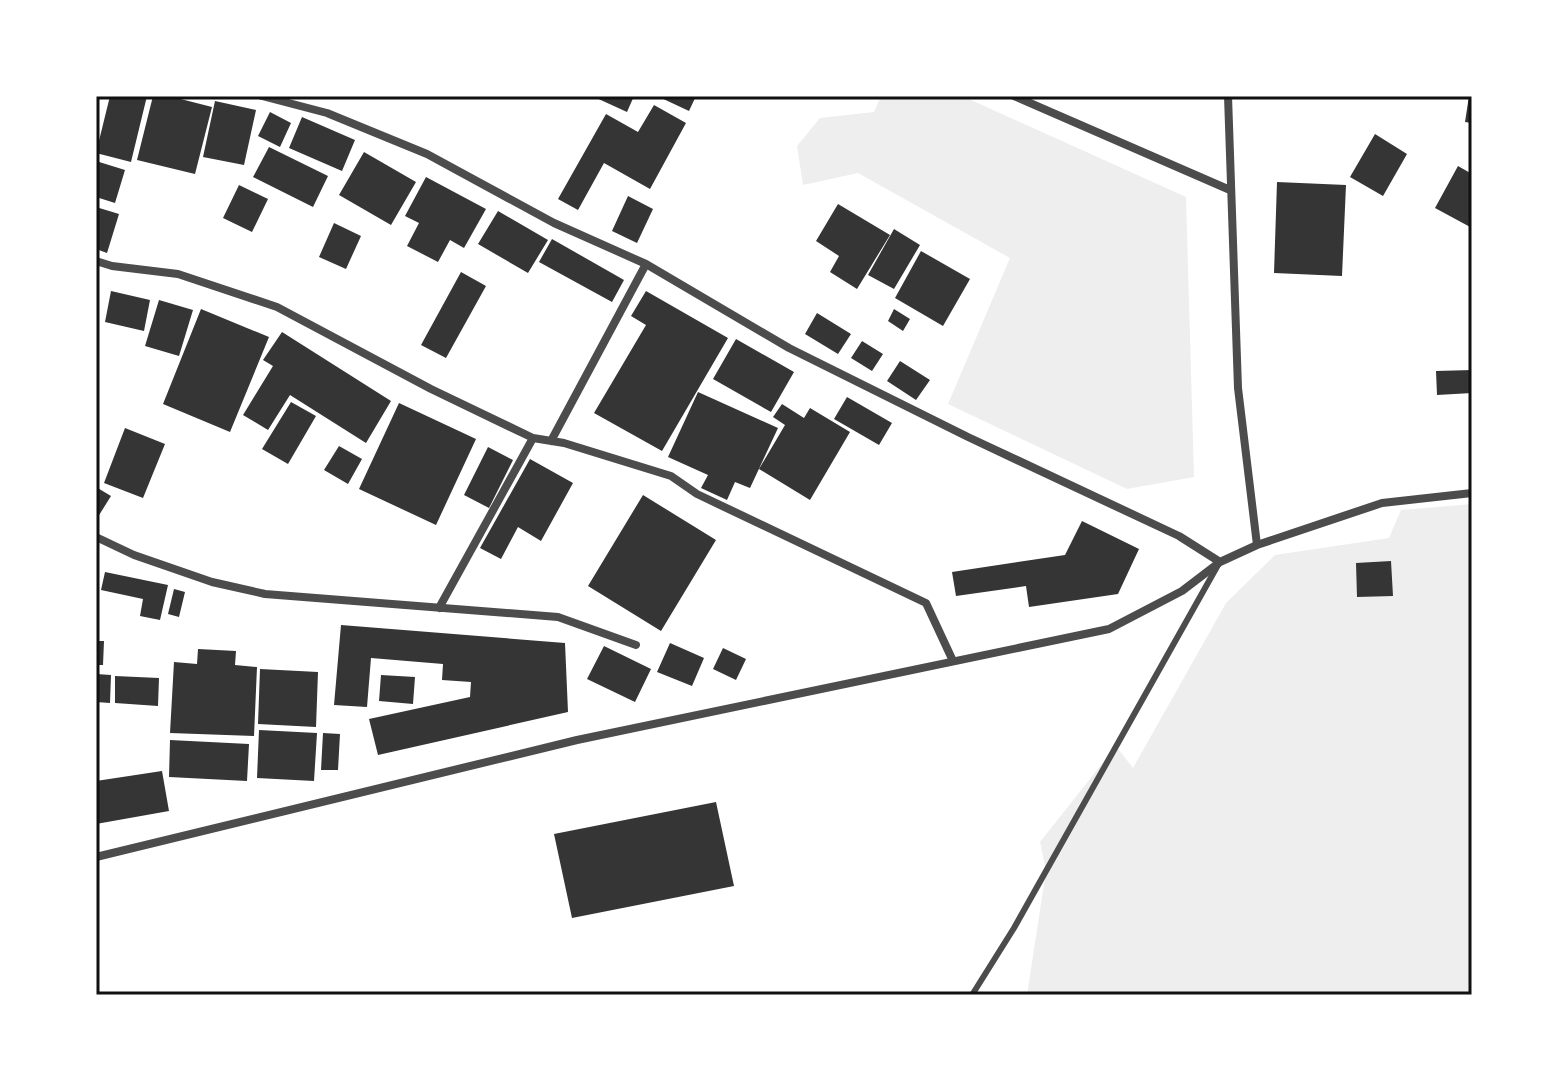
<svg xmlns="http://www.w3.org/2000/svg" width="1568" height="1091" font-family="'Source Serif 4',serif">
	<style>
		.green { fill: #eee }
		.building { fill: #353535 }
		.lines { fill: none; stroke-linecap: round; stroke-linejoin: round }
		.service { stroke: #4c4c4c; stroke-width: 6 }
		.minor { stroke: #4c4c4c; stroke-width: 8 }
		.neatline { fill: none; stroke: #111; stroke-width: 3 }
	</style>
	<rect width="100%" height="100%" fill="#fff"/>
	<!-- green -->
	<path class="green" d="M881,96H962L1186,197L1194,477L1127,489L948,404L1010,258L858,173L803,185L797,146L820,118L874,112Z
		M1472,504V995H1027L1046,871L1040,842L1116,746L1133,768L1226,603L1275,555L1389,538L1401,510Z"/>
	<!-- building -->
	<path class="building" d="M110,96H147L131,162L96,153Z
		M153,96H169L212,107L195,174L137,160Z
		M592,96H634L627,112Z
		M657,96H696L689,111Z
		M1469,96H1472V123L1465,122Z
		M215,101L256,110L244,165L203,157Z
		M654,105L686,123L650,189L604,163L578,210L558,199L606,114L638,132Z
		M270,112L291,123L280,147L258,136Z
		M302,117L355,140L342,171L289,148Z
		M1375,134L1407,154L1383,196L1350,177Z
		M269,147L328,176L313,207L253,177Z
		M364,152L416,182L391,225L339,195Z
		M96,161L125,170L115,203L96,197Z
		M1458,166L1472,174V228L1435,208Z
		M426,177L486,209L464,248L450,240L438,262L407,246L419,223L405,216Z
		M1277,182L1346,185L1342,276L1274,273Z
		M239,185L268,199L252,232L223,218Z
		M628,196L653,209L637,243L612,231Z
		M838,204L890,235L857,289L830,272L839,256L816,241Z
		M96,207L119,214L107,253L96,249Z
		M498,211L548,240L528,273L478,244Z
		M334,223L361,236L346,269L319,257Z
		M894,229L920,245L894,289L868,275Z
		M552,239L624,280L612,302L539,262Z
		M921,251L970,279L943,326L895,298Z
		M461,272L486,286L446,358L421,345Z
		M111,291L150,300L144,331L105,322Z
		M646,291L728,338L662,451L594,413L646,325L631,316Z
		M159,300L193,310L179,356L145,346Z
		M201,309L269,337L230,432L163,404Z
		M894,309L910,319L903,331L888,321Z
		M817,313L851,334L838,354L805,334Z
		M282,332L391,401L366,443L290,395L268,430L243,415L273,366L263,360Z
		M736,339L794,372L771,412L713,379Z
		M862,341L883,354L872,371L851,358Z
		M900,361L930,380L916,400L887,381Z
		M1472,370V393L1437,395L1436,371Z
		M698,392L778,428L750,488L735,482L727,500L701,488L708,475L668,457Z
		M847,397L892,423L879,445L834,419Z
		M291,402L316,416L288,464L262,449Z
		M399,403L476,439L436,525L359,489Z
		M782,404L804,418L810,408L850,432L810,500L759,469L785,425L773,417Z
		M125,428L165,444L143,498L104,483Z
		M339,446L362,459L348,484L324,470Z
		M488,447L513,460L489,508L464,495Z
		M530,459L573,483L541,541L518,527L501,559L480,548Z
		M96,487L111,496L96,520Z
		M643,495L716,540L661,631L588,586Z
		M1082,521L1139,549L1118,594L1029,607L1026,586L956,596L952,572L1065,555Z
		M1391,561L1393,596L1357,597L1356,563Z
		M105,572L168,585L160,620L140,616L143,599L101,590Z
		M174,589L185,592L179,617L168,614Z
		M341,625L565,643L568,712L378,755L369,719L470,697L471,682L442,680L443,664L371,658L367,707L334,705Z
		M96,641H104L103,665H96Z
		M670,643L704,658L692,686L657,672Z
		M604,646L651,669L635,702L587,679Z
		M723,648L746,659L736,680L713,669Z
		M198,649L236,651L235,665L257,667L254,736L170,733L174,662L197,664Z
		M260,669L318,672L316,727L258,724Z
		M96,674L111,675L110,703L96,702Z
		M381,675L415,677L413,704L379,701Z
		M115,676L159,678L158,706L115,703Z
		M259,730L317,733L314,781L257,778Z
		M323,733L340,734L338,770H321Z
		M170,740L249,744L247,781L169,777Z
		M162,771L169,811L96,824V781Z
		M716,802L734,886L572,918L554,834Z"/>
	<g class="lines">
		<!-- service -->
		<path class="service" d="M972,995L1014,928L1218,565"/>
		<!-- minor -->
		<path class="minor" d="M262,96L327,113L427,154L554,223L646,264L789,348L968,437L1179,536L1220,562
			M1014,96L1230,190
			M1228,96L1238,388L1257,545
			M96,261L112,266L178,274L277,307L431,389L533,438L564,443L671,476L697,494L926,603L953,661
			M551,441L646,264
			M96,537L134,555L212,582L265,594L558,617L636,645
			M439,608L533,438
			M96,857L577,740L1109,629L1182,591L1220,562L1257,545L1382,503L1472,493"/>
	</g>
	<!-- border -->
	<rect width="1568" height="1091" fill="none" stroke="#ffffff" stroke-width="196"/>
	<rect x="98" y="98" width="1372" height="895" class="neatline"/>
</svg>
